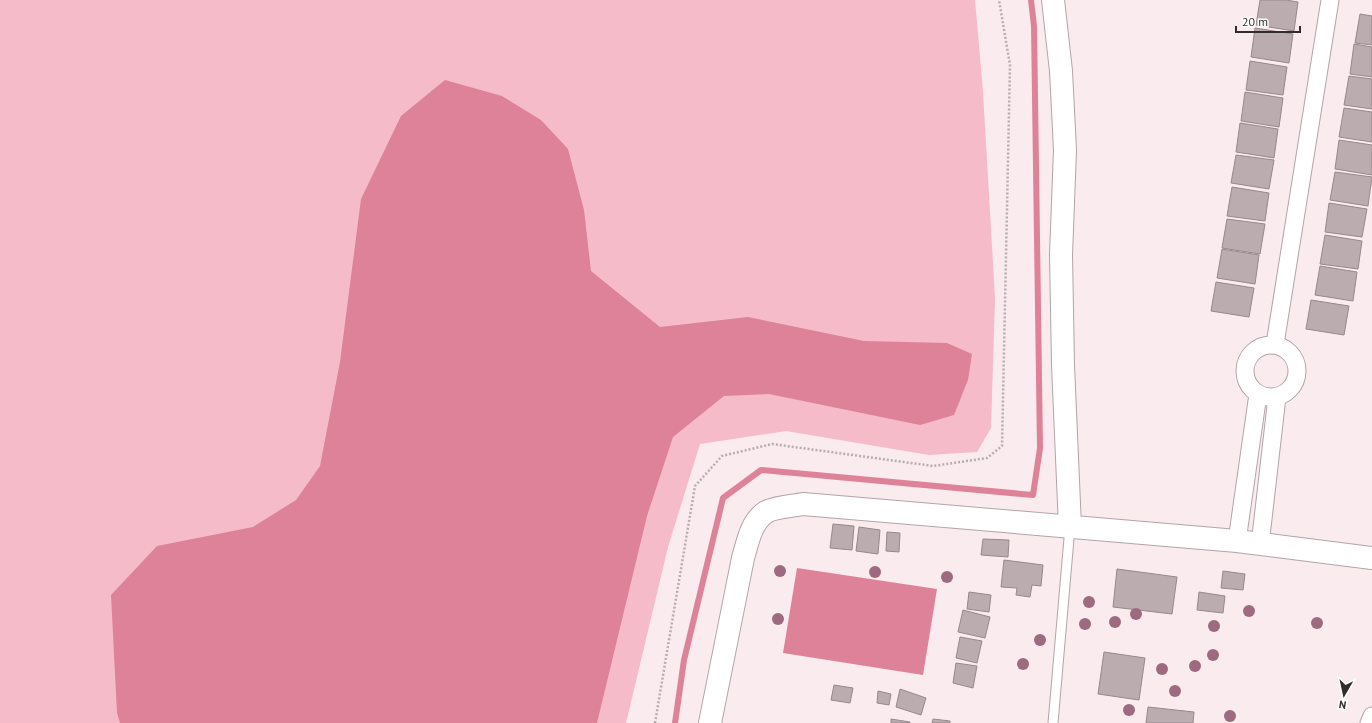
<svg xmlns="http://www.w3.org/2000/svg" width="1372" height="723" font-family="'PT Sans',sans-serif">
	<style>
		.green { fill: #f5bbc8 }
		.water { fill: #dd8299 }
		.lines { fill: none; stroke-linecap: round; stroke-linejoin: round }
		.stream { stroke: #dd8299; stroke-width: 6 }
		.building { fill: #baacaf; stroke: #96898c }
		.service-casing { stroke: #b2a4a7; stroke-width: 11 }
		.minor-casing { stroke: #b2a4a7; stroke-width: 19 }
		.tertiary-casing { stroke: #b2a4a7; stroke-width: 24 }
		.path { stroke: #b8adaf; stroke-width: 2.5; stroke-dasharray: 2 2; stroke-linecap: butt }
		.service { stroke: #fff; stroke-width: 9 }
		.minor { stroke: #fff; stroke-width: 17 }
		.tertiary { stroke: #fff; stroke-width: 22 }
		.tree { fill: #9e6a7f }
	</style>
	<rect width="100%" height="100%" fill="#f9ebee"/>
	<!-- green -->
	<path class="green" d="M0,0H975L983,92L995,298L991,428L977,452L929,455L786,431L700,444L668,547L626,723H0Z"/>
	<!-- water -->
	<path class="water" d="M445,80L502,96L541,120L568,149L584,210L591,271L660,327L748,317L864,341L947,343L972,354L968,380L954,415L920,425L769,394L724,396L673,437L647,516L597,723H120L117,713L111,595L157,546L253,527L296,500L320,466L340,362L361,199L401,116Z
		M797,568L937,589L923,675L783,653Z"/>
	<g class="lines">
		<!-- stream -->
		<path class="stream" d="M675,723L684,660L723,498L761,470L1033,495L1040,448L1034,26L1031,0"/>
	</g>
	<!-- building -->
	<path class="building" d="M1260,0H1286L1298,2L1294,31L1256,25Z
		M1360,14L1372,16V45L1355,43Z
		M1255,28L1293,34L1289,63L1251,57Z
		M1354,44L1372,47V77L1350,74Z
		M1250,61L1287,67L1283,95L1246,90Z
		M1349,76L1372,79V109L1344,105Z
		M1245,92L1283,98L1279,127L1241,121Z
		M1344,108L1372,112V142L1339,137Z
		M1240,123L1278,129L1274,158L1236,152Z
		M1339,140L1372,145V175L1335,169Z
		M1236,155L1274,160L1269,189L1231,183Z
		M1335,172L1372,177L1368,206L1330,200Z
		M1232,187L1269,193L1265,221L1227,216Z
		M1329,203L1367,209L1362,237L1325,232Z
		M1227,219L1265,224L1260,254L1222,248Z
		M1325,235L1362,241L1358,269L1320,264Z
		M1222,249L1259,255L1255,284L1217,278Z
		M1320,266L1357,272L1353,301L1315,295Z
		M1216,282L1254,288L1249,317L1211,311Z
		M1311,300L1349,306L1344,335L1306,329Z
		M833,524L854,526L852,550L830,548Z
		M859,527L880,530L878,554L856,551Z
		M887,532L900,533L899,552L886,551Z
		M983,539L1009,540L1008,557L981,555Z
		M1004,560L1043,565L1041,586L1032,585L1030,597L1016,595L1017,588L1001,587Z
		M1117,569L1177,577L1172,614L1113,607Z
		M1223,571L1245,574L1243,590L1221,588Z
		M969,592L991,595L989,612L967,609Z
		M1199,592L1225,596L1223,613L1197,610Z
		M963,610L990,617L985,638L958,632Z
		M960,637L982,641L977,663L956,658Z
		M1104,652L1145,658L1139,700L1098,694Z
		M956,663L977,666L973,688L953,683Z
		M834,685L853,688L850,703L831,700Z
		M900,689L926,698L921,715L896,707Z
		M878,691L891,694L889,705L877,703Z
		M1148,707L1194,712L1193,723H1146Z
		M891,719L910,722V723H891Z
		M933,719L950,721V723H932Z"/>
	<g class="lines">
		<defs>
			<path id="service" d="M1053,723L1070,527"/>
			<path id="minor" d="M1275,344L1330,0
				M1245 371a26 26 0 1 1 52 0a26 26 0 1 1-52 0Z
				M1237,541L1258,394
				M1260,545L1277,397
				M1369,723L1372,716"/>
			<path id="tertiary" d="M1053,0L1061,71L1065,150L1061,255L1063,365L1070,527
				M710,723L743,558C748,541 751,522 766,512C774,507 793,506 803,504L1237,541L1372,558"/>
		</defs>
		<!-- service casing -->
		<use href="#service" class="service-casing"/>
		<!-- minor casing -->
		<use href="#minor" class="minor-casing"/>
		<!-- tertiary casing -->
		<use href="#tertiary" class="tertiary-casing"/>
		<!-- path -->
		<path class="path" d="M655,723L695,486L722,456L772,444L933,466L987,458L1002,446L1010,65L999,0"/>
		<!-- service -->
		<use href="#service" class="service"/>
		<!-- minor -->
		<use href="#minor" class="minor"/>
		<!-- tertiary -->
		<use href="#tertiary" class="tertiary"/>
	</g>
	<!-- trees -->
	<g class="tree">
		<circle cx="780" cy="571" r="6"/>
		<circle cx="875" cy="572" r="6"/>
		<circle cx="947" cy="577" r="6"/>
		<circle cx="1089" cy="602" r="6"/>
		<circle cx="1249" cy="611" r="6"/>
		<circle cx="1136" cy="614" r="6"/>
		<circle cx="778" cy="619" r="6"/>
		<circle cx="1115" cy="622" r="6"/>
		<circle cx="1317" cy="623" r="6"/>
		<circle cx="1085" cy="624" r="6"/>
		<circle cx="1214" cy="626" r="6"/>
		<circle cx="1040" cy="640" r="6"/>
		<circle cx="1213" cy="655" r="6"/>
		<circle cx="1023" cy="664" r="6"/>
		<circle cx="1195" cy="666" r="6"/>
		<circle cx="1162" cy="669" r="6"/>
		<circle cx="1175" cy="691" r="6"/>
		<circle cx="1129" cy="710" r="6"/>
		<circle cx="1230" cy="716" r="6"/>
	</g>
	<!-- north arrow -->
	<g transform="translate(1344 695) rotate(189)" stroke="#ffffff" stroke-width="3" paint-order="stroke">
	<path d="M0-3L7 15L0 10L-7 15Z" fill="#322c2e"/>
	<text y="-6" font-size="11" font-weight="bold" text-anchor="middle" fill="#322c2e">N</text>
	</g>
	<!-- scale -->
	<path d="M1236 26v6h64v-6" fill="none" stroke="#322c2e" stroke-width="2"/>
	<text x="1242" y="26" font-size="12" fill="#322c2e" stroke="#ffffff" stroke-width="3" paint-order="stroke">20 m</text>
</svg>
